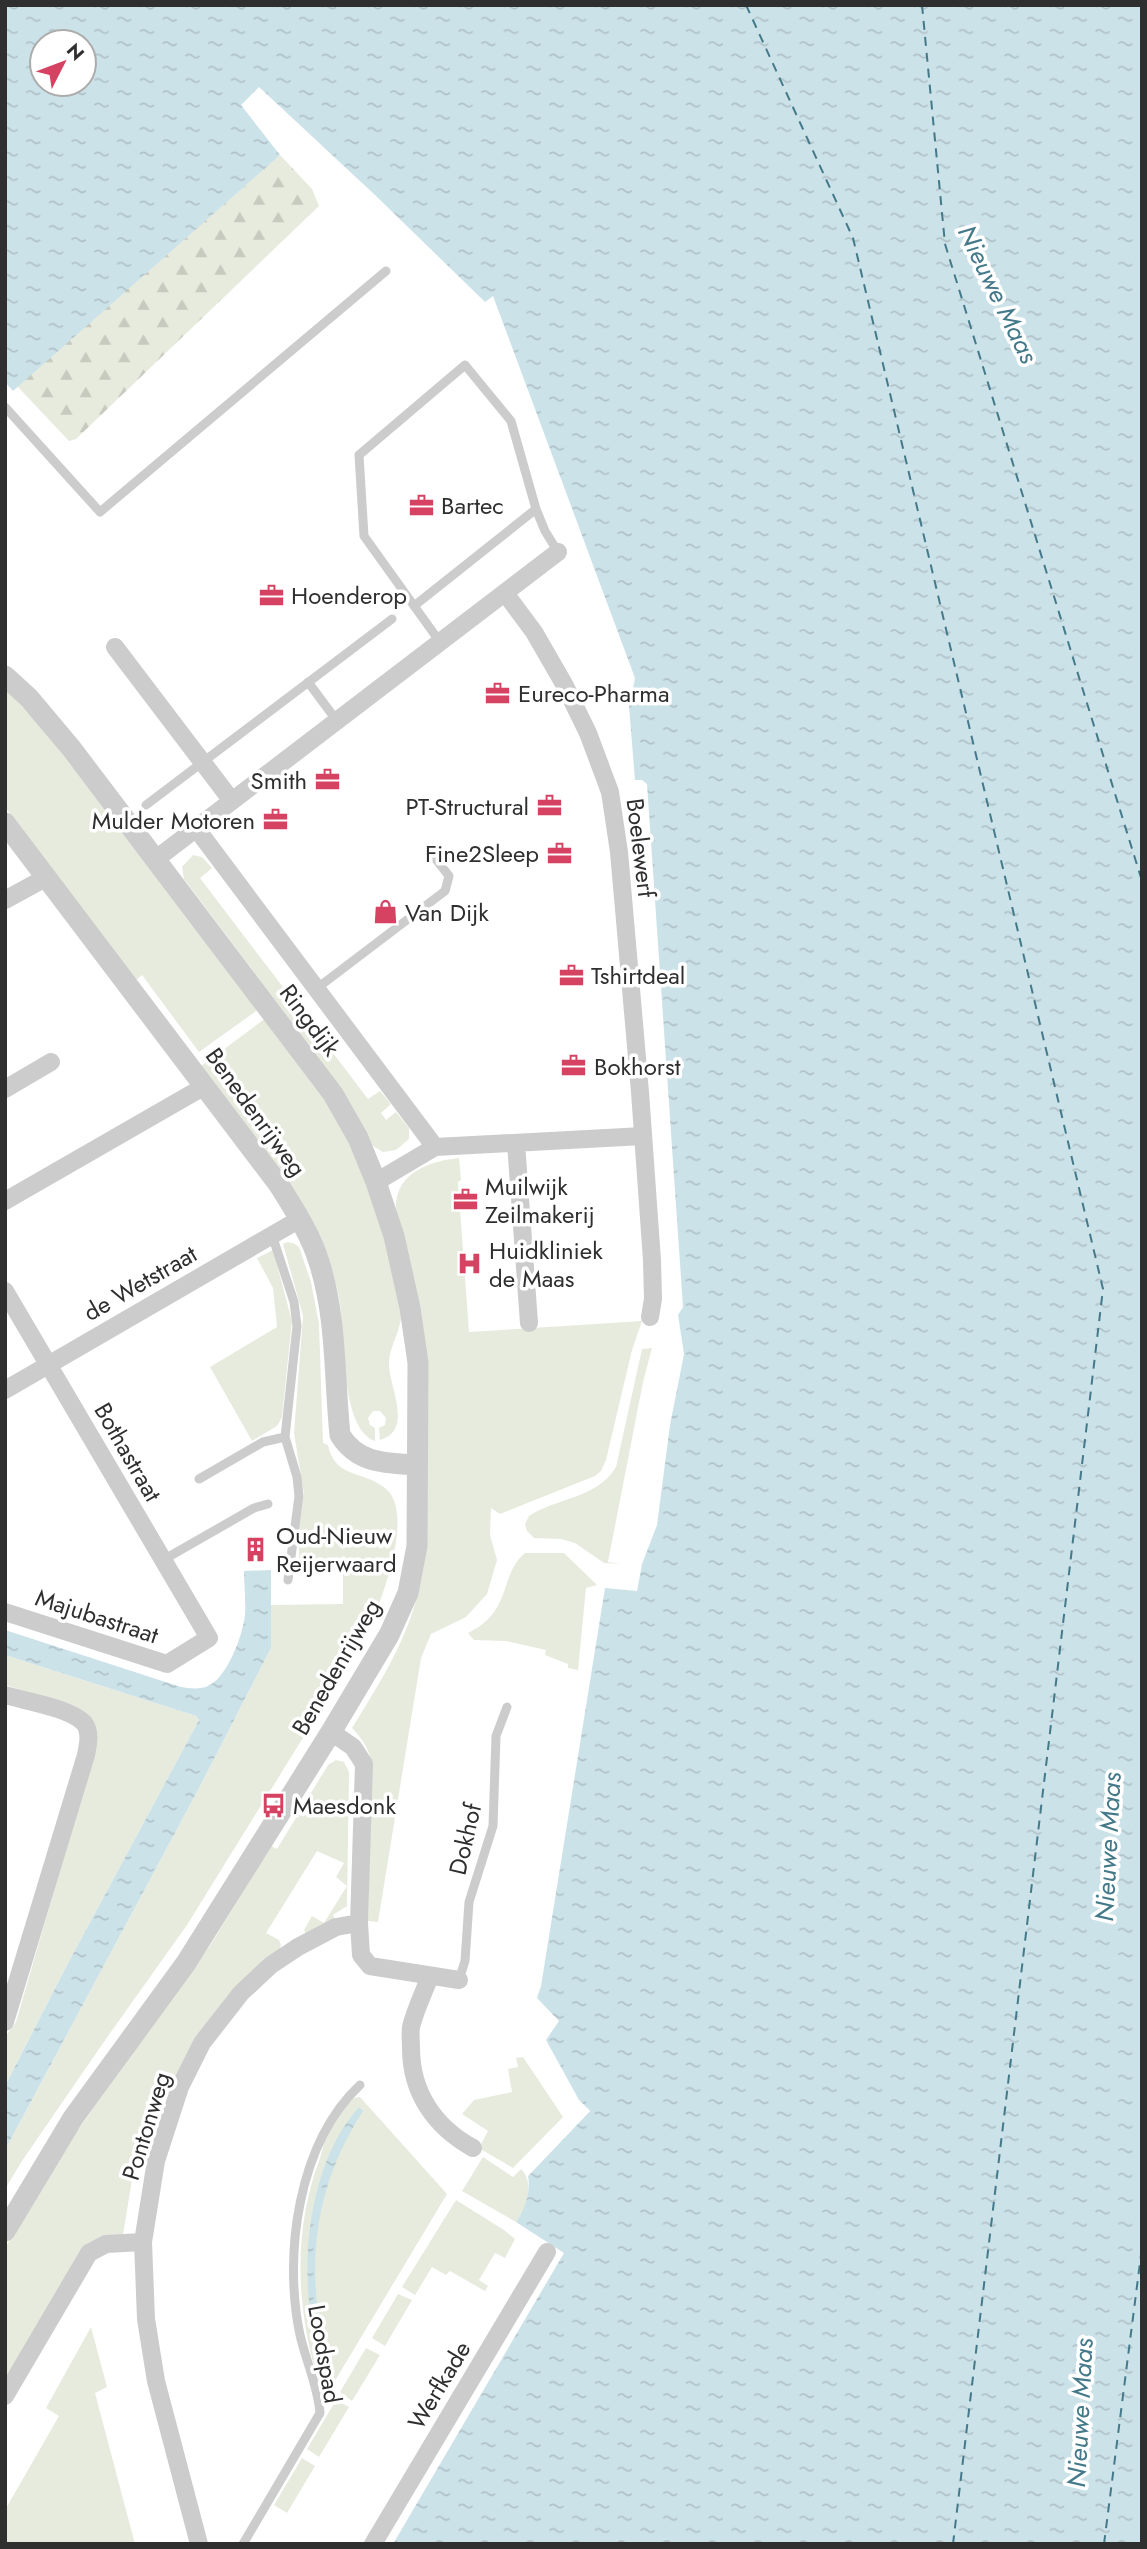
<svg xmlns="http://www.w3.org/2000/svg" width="1147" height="2549" font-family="Jost,sans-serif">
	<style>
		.green { fill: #e7ebde }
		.forest { fill: url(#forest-firs) }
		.water { fill: url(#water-ripples); fill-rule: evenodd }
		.pier { fill: #fff }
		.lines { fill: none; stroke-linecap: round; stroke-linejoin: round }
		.ferry { stroke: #44798a; stroke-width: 2; stroke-dasharray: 9 7; stroke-linecap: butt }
		.service { stroke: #ccc; stroke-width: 9 }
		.minor { stroke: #ccc; stroke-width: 18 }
		.tertiary { stroke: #ccc; stroke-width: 21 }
		.labels { text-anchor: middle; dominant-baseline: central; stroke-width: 7; stroke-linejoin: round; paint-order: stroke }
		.poi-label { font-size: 24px; fill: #2f2f2f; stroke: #fff; text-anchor: start }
		.street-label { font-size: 24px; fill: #2f2f2f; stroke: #fff }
		.water-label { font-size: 26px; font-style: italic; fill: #44798a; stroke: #fff }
	</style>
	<defs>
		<pattern id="forest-firs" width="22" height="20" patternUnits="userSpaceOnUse" patternTransform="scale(1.75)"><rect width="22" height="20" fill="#e7ebde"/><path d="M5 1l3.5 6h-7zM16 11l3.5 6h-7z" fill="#c6cabf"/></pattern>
		<pattern id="water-ripples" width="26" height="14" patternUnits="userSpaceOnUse" patternTransform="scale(1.75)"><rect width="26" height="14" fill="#cce2e9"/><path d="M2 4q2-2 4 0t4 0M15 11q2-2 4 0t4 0" fill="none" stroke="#b0c2c8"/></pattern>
	</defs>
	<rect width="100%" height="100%" fill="#fff"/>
	<!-- green -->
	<path class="green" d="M5,687L43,729L259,1009L199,1052L142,975L135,981L5,807Z
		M193,855L202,857L212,868L200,878L368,1099L380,1091L391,1104L381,1113L386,1120L396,1112L409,1128V1139L396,1150L383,1152L373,1146L348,1102L324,1065L184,879L182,867Z
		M266,1018C286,1045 307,1071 326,1099C358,1149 380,1209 392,1266C395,1282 400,1298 401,1313C402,1330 388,1348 389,1365C389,1386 414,1431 380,1440L379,1428L385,1425L386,1418L380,1411H373L368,1418L370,1425L375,1428V1441C340,1429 345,1335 340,1304C339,1293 335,1282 332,1272L201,1066Z
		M459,1158L461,1180L458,1182L469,1332L642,1321L632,1350L606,1460L601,1471L595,1476L500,1514L491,1508L490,1535L497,1560L487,1594L466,1617L431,1634L421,1658L378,1922L368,1921L371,1785C375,1761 369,1746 352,1728C390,1667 420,1619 426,1545L406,1248C403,1235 396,1219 396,1205C397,1172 431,1161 459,1158Z
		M287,1242L293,1243L299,1247L311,1282L319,1324L323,1443L328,1445C335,1479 363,1470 385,1488C417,1513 379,1607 366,1636L187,1925L101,2046L22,2161L5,2189V2150L198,1790L271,1648V1605L343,1604V1569H302L299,1562V1530L304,1494L294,1433L303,1316L283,1244Z
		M273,1250L292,1321L282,1417L277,1426L252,1441L210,1367L277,1327L273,1288L257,1258Z
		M652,1348L643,1382L608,1562L621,1564L604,1563L575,1543L561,1539L534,1538L527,1531L525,1524L529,1516C556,1498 598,1498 616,1467L642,1349Z
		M525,1553H564L597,1585L586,1588L578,1670L568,1668V1664L545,1655L546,1650L506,1641L474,1640L468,1633C513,1612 499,1574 525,1553Z
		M5,1655L196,1716L199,1720L66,1967L5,2086V2037L16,2022L96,1746L85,1714L74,1706L5,1685Z
		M336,1760L344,1762L349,1772L347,1906L333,1915L335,1920L306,1934L304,1930L312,1916L324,1923L347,1886L336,1877L344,1863L317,1851L266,1933L279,1940L281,1945L280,1949L169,2098L155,2095L136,2155L123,2235L106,2238L5,2379V2248L70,2141L211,1944L271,1846L277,1849L328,1765Z
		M523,2057L563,2117L513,2168L479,2148L488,2131L462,2114L474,2100L512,2092L508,2069L518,2067L516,2058Z
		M360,2097L447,2194L324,2399C297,2319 290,2238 320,2158C324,2146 325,2134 332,2123C338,2114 346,2106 353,2098Z
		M483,2157L513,2177L521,2169C535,2182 527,2208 516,2222L462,2191Z
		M456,2200L504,2230L515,2239L505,2258L495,2253L479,2280L488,2286L485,2291L450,2271L446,2275L432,2267L415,2295L402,2287Z
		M398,2294L412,2300L385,2346L372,2338Z
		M91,2327L107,2387L95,2393L135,2544H7L5,2510L59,2416L46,2408Z
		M366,2348L380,2355L352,2401L340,2392Z
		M336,2400L349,2407L319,2457L307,2449Z
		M302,2458L315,2466L287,2513L274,2505Z"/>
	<!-- forest -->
	<path class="forest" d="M280,155L312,189L319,206L76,439L69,441L17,386Z"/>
	<!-- water -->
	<path class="water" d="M5,5H1142V2544H393L564,2253L516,2222C525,2210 531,2190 528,2176L590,2111L579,2100L546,2040L559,2021L537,1998L541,1986L605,1588L637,1591L642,1564L657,1525L670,1425L684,1354L678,1315L683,1307L647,784L642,780H635L628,694L633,688L635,678L493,296L485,302L375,195L259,87L241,105L280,155L13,391L5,382ZM42,42H84V84H42Z
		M271,1570V1648L198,1790L5,2150V2086L66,1967L199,1720L196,1716L5,1655V1630L181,1687C189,1688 199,1690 208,1686C227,1678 243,1635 245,1615C246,1600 244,1585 244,1571Z
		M359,2107L363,2111C310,2193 305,2276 329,2369L328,2374C318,2363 316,2343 313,2329C299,2259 310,2161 359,2107Z"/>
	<!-- pier -->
	<path class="pier" d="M579,2100L590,2111L528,2176L525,2173L585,2111L577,2102Z"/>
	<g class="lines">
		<!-- ferry -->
		<path class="ferry" d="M746,5L853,238L1103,1289L953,2544
			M922,5L945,244L1142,881
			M1104,2544L1142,2247"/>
		<!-- service -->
		<path class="service" d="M5,407L100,512L386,271
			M414,606L536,509
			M440,642L364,536L359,455L465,365L511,421L536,509L545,531L558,552
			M308,682L337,721
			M146,805L392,619
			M316,989L445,891L449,876L435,858
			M272,1235L294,1302L297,1326L285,1437L297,1477L299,1496L288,1580
			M199,1479L263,1442L285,1437
			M163,1560L254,1508L268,1504
			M459,1980L465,1961L469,1902L493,1826L496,1736L507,1707
			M243,2544L320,2413C318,2387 306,2361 300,2335C283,2255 298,2143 360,2085"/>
		<!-- minor -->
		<path class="minor" d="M505,593L534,632L564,684L588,733L610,792L619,852L640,1092L652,1260L653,1299L650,1317
			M115,647L232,801
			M196,828L435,1147
			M156,859L558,552
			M5,900L47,877
			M5,1089L51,1062
			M516,1143L529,1323
			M376,1182L435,1147L643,1136
			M5,1201L205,1086
			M5,1291L209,1638L167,1664L5,1612
			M5,1390L300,1219
			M5,1695C25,1701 70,1708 84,1723C91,1732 88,1745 86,1755L5,2022
			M331,1732L353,1747L364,1764L359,1923L361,1955L370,1966L459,1980
			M430,1976C424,1992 415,2010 411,2027C410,2033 411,2041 411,2048C411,2093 435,2127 473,2148
			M5,2396L89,2253L106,2244L143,2242
			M199,2544L156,2381L146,2319L143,2242L156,2161L180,2087L202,2043L241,1993L271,1965L298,1947L336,1927L359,1923
			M373,2544L547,2252"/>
		<!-- tertiary -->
		<path class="tertiary" d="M5,676L29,698L71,748L333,1094L358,1138L376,1182L394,1236L410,1308L418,1363L417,1546L408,1593L389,1635L331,1732L186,1963L73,2118L5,2231
			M5,823L279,1185C294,1209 311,1235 319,1262C337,1318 334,1377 340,1435C358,1464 386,1463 417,1465"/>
	</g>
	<!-- icons -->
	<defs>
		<symbol id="office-bare" viewBox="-9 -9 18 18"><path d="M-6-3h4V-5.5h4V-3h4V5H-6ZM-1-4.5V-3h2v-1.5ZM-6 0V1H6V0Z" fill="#d64262" stroke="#fff" stroke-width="2.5" paint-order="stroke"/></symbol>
		<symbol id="shop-bare" viewBox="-9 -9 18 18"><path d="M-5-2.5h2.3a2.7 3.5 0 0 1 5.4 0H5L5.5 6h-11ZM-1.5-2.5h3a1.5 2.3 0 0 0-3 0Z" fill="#d64262" stroke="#fff" stroke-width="2.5" paint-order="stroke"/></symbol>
		<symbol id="hospital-bare" viewBox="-9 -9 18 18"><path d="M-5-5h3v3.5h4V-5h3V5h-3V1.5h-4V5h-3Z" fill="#d64262" stroke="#fff" stroke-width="2.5" paint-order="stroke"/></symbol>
		<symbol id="building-bare" viewBox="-9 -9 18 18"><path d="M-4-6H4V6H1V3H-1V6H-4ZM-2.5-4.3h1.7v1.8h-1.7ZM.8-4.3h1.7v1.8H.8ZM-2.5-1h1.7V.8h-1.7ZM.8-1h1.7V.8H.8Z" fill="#d64262" stroke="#fff" stroke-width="2.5" paint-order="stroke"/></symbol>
		<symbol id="bus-bare" viewBox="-9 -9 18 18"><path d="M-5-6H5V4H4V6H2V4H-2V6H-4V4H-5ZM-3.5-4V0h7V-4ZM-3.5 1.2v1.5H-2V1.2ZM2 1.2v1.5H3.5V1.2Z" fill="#d64262" stroke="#fff" stroke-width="2.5" paint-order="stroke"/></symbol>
	</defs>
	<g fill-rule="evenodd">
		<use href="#office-bare" x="404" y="488" width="35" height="35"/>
		<use href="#office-bare" x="254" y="578" width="35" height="35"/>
		<use href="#office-bare" x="480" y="676" width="35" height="35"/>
		<use href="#office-bare" x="310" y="762" width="35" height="35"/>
		<use href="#office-bare" x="532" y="788" width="35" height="35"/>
		<use href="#office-bare" x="258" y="802" width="35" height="35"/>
		<use href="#office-bare" x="542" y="836" width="35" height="35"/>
		<use href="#shop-bare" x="368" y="894" width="35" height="35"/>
		<use href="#office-bare" x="554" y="958" width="35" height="35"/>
		<use href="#office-bare" x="556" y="1048" width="35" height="35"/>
		<use href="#office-bare" x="448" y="1182" width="35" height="35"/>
		<use href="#hospital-bare" x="452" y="1246" width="35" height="35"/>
		<use href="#building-bare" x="238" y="1532" width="35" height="35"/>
		<use href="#bus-bare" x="256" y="1788" width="35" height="35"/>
	</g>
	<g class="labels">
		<!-- poi labels -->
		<g class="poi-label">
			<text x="441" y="505">Bartec</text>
			<text x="291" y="595">Hoenderop</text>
			<text x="518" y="693">Eureco-Pharma</text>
			<text x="307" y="780" text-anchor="end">Smith</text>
			<text x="529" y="806" text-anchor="end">PT-Structural</text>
			<text x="255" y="820" text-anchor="end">Mulder Motoren</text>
			<text x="539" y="853" text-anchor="end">Fine2Sleep</text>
			<text x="405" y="912">Van Dijk</text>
			<text x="591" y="975">Tshirtdeal</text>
			<text x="594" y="1066">Bokhorst</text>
			<text x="485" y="1186">Muilwijk<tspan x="485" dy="28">Zeilmakerij</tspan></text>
			<text x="489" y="1250">Huidkliniek<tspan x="489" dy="28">de Maas</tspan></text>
			<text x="276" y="1535">Oud-Nieuw<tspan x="276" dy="28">Reijerwaard</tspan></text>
			<text x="293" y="1805">Maesdonk</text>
		</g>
		<!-- street labels -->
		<g class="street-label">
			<text transform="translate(641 848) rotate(83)">Boelewerf</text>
			<text transform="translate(310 1020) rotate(53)">Ringdijk</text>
			<text transform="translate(256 1112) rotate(54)">Benedenrijweg</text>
			<text transform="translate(140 1283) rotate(-30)">de Wetstraat</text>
			<text transform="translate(128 1452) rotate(60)">Bothastraat</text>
			<text transform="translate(97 1616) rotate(18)">Majubastraat</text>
			<text transform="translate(336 1667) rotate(-60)">Benedenrijweg</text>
			<text transform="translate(465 1839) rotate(-77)">Dokhof</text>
			<text transform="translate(146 2126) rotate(-73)">Pontonweg</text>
			<text transform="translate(325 2354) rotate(80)">Loodspad</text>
			<text transform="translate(439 2385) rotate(-59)">Werfkade</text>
		</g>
		<!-- water labels -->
		<g class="water-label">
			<text transform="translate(998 294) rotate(64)">Nieuwe Maas</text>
			<text transform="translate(1108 1847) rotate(-87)">Nieuwe Maas</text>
			<text transform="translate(1080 2413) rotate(-87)">Nieuwe Maas</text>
		</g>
	</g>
	<!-- border -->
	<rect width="1147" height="2549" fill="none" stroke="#2f2f2f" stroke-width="14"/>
	<!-- north arrow -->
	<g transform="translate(63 63) rotate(48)"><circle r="33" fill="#ffffff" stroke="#acacac" stroke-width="2"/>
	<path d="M0-5L12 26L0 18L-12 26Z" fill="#d64262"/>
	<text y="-10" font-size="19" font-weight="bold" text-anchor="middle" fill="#2f2f2f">N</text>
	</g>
</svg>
